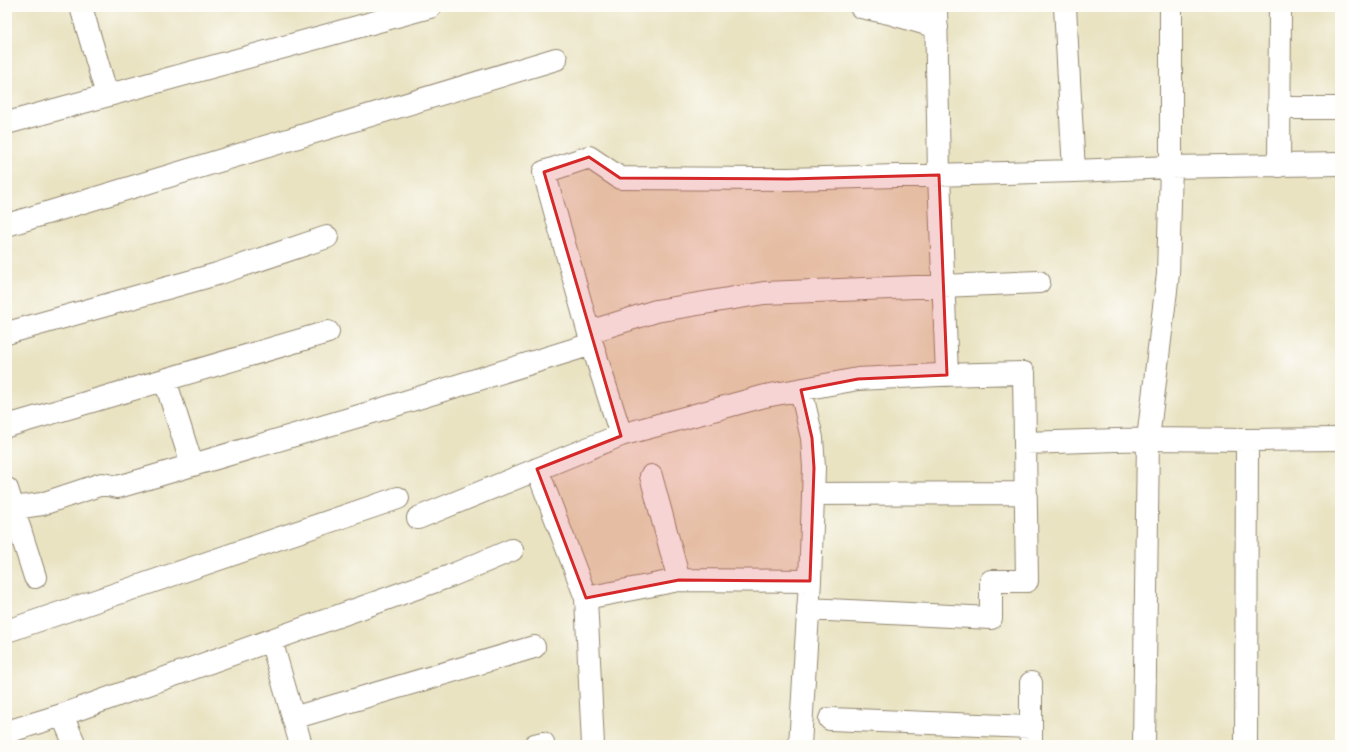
<svg xmlns="http://www.w3.org/2000/svg" width="1347" height="752" font-family="'IM FELL French Canon',serif">
	<style>
		.lines { fill: none; stroke-linecap: round; stroke-linejoin: round }
		.minor-casing { stroke: #928670; stroke-width: 24 }
		.minor { stroke: #fff; stroke-width: 22 }
		.marked { fill: #d62828; fill-opacity: 0.2; stroke: #d62828; stroke-width: 3; stroke-linejoin: round }
	</style>
	<rect width="100%" height="100%" fill="#fdfcf7"/>
	<filter id="ink" filterUnits="userSpaceOnUse"><feTurbulence type="fractalNoise" baseFrequency=".025" numOctaves="2"/><feDisplacementMap in="SourceGraphic" scale="8" xChannelSelector="R" yChannelSelector="G"/><feConvolveMatrix kernelMatrix="1 2 1 2 8 2 1 2 1" color-interpolation-filters="sRGB"/></filter>
	<filter id="wash" filterUnits="userSpaceOnUse"><feTurbulence type="fractalNoise" baseFrequency=".012" numOctaves="4" result="noise"/><feDisplacementMap in="SourceGraphic" scale="16" xChannelSelector="R" yChannelSelector="G"/><feGaussianBlur stdDeviation="0.9" result="paint"/><feColorMatrix in="noise" values="0 0 0 0 0 0 0 0 0 0 0 0 0 0 0 0 0 1.4 0 .05"/><feComposite in="paint" operator="in"/></filter>
	<g filter="url(#wash)">
		<rect width="100%" height="100%" fill="#e9e3c2"/>
	</g>
	<g filter="url(#ink)">
		<g class="lines">
			<defs>
				<path id="minor" d="M81,7L107,95
					M861,7L889,13L937,27
					M936,7L939,175L947,375
					M1065,7L1074,171
					M1279,108H1340
					M7,123L430,7
					M1279,166L1280,7
					M7,225L556,59
					M589,332L656,311L764,293L1039,282
					M7,333L217,274L327,237
					M165,380L192,465
					M7,426L328,332
					M621,435L592,344L544,172L589,157L620,178L788,179L1074,171L1171,167L1340,164
					M1025,443L1148,439L1247,440L1340,439
					M537,469L586,598L593,745
					M651,476L679,580
					M7,489L35,577
					M813,494L1026,493
					M7,509L42,504L102,484L118,487L376,411L592,344
					M418,518L621,435L765,396L858,379L939,375L1024,373L1027,581H991V618L808,609
					M586,598L679,580L810,581
					M7,631L398,498
					M271,640L301,745
					M1031,683V745
					M62,715L75,745
					M293,718L534,647
					M830,719L1031,727
					M7,732L62,715L450,576L512,550
					M535,745L543,743
					M800,745L810,581L814,468L812,438L801,390
					M1144,745L1148,439L1168,274L1171,167V7
					M1246,745L1247,440"/>
			</defs>
			<!-- minor casing -->
			<use href="#minor" class="minor-casing"/>
			<!-- minor -->
			<use href="#minor" class="minor"/>
		</g>
	</g>
	<!-- marked area -->
	<path class="marked" d="M589,157L620,178L788,179L939,175L947,375L858,379L801,390L812,438L814,468L810,581L679,580L586,598L537,469L621,436L544,172Z"/>
	<!-- margin -->
	<rect width="1347" height="752" fill="none" stroke="#fdfcf7" stroke-width="24"/>
</svg>
